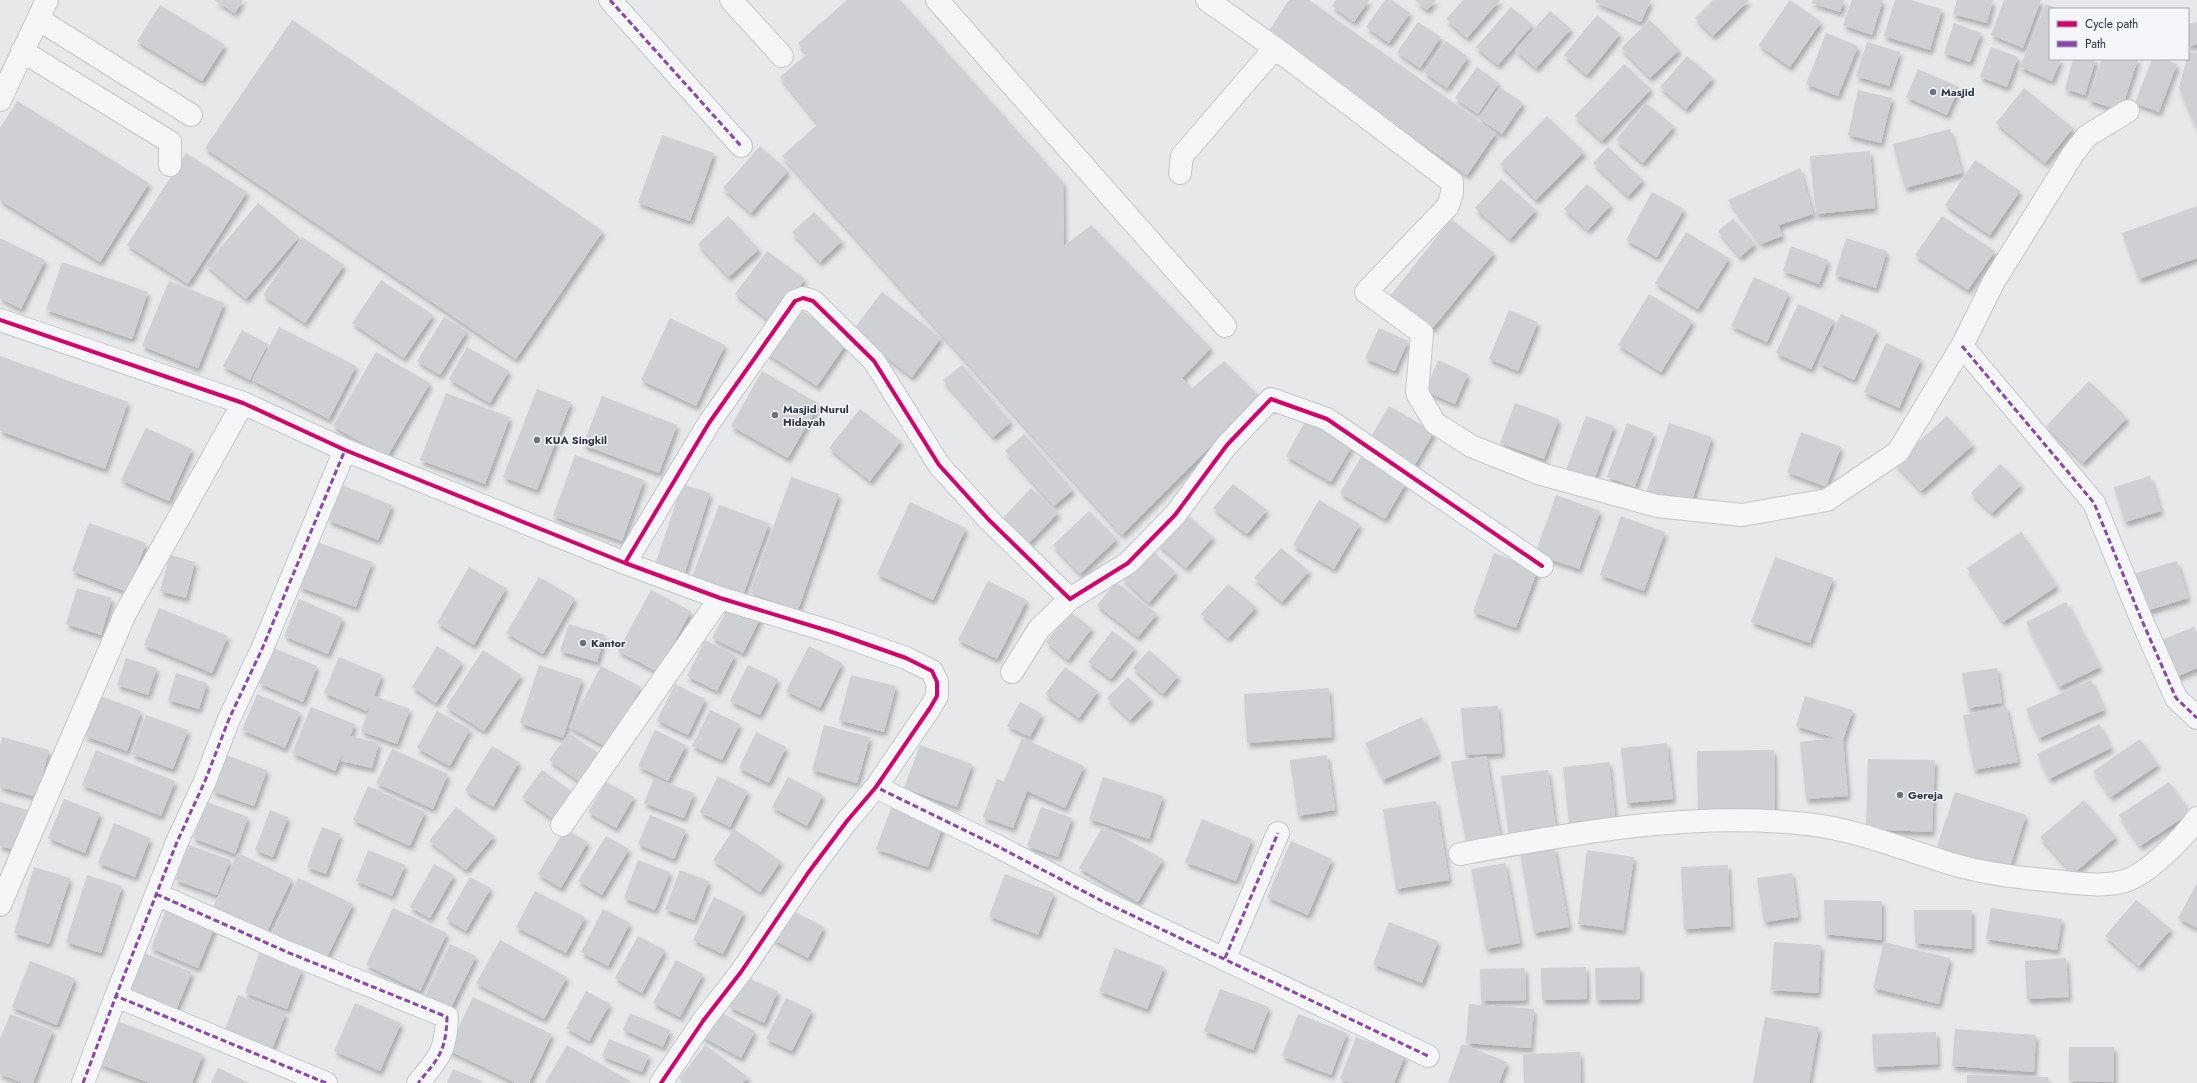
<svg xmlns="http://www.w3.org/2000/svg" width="2197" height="1083" font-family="Jost,sans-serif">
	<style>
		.building { fill: #ced0d3; filter: url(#shadow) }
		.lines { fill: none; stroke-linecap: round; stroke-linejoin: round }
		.minor-casing { stroke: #c4c6c8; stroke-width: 24 }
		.minor { stroke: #f5f6f7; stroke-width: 22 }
		.quiet { stroke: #8e44ad; stroke-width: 3; stroke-dasharray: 6 3; stroke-linecap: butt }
		.cycleway-casing { stroke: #f4f6f9; stroke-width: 6 }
		.cycleway { stroke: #d6006c; stroke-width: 4 }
		.poi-dot { fill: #6c737f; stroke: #f4f6f9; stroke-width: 1.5 }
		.labels { text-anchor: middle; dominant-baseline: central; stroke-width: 3; stroke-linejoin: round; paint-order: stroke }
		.poi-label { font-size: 11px; font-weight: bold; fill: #2b3445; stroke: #f4f6f9; text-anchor: start }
	</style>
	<defs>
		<filter id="shadow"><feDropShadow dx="2.5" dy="4.5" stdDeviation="2" flood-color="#0004"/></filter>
	</defs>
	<rect width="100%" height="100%" fill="#e6e8ea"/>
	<!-- building -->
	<path class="building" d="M214,0H243L235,13Z
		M847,0H900L1063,182L1064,246L1091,225L1211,348L1182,378L1192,388L1224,361L1260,397L1122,535L782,156L818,124L780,77L807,54L798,43Z
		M1289,0H1309L1496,133L1467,175L1267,34Z
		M1336,0H1369L1354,22L1332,6Z
		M1385,0H1392L1410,13L1389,43L1366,27Z
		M1415,0H1436L1427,10Z
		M1463,0H1500L1467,38L1446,19Z
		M1596,0H1651L1641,22L1595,2Z
		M1713,0H1749L1713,36L1695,18Z
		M1790,0L1821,22L1790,67L1759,45Z
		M1813,0H1844L1840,12L1812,3Z
		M1852,0H1883L1872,35L1843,25Z
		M1895,0H1911L1942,9L1930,50L1884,36Z
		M1957,0H1993L1987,23L1953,14Z
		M2004,0H2041L2023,48L1991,35Z
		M2046,4L2057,9H2050V59H2061L2052,81L2020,67Z
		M160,5L225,45L202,81L137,41Z
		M1511,7L1533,25L1498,65L1476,47Z
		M1550,11L1571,29L1536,68L1515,50Z
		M1597,15L1620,34L1587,75L1564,55Z
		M292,20L603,231L516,359L205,148Z
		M1650,20L1679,50L1650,78L1621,48Z
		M1418,22L1441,37L1420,68L1397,52Z
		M2197,22V44L2188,47V24Z
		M1954,23L1981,33L1970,62L1944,53Z
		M1826,33L1858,46L1838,96L1806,84Z
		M1446,41L1468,57L1447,88L1424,72Z
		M1867,42L1900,52L1889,86L1856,76Z
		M1991,47L2018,57L2007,87L1980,77Z
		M2188,53H2197V129L2179,88Z
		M1687,56L1713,78L1686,109L1660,87Z
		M2073,59H2096L2085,95L2065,89Z
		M2102,59H2138L2121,111L2088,100Z
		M2152,59H2164L2177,64L2159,112L2135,103Z
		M1624,64L1651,89L1602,141L1575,116Z
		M1477,67L1499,83L1478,114L1455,98Z
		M1918,69L1959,87L1947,115L1906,97Z
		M1500,87L1523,103L1502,134L1478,118Z
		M2024,88L2073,128L2045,163L1996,123Z
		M1858,90L1892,98L1881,143L1848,135Z
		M17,101L149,183L100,262L0,200V128Z
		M1646,103L1674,126L1643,163L1616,140Z
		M1547,116L1584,152L1536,200L1500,164Z
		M1950,129L1962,173L1905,188L1893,144Z
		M662,135L714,153L690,221L638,203Z
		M760,146L788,171L751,213L723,188Z
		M1608,147L1643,180L1628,196L1593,163Z
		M1870,151L1875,208L1816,214L1810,156Z
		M186,153L247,192L188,284L127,245Z
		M1975,160L2020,191L1990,235L1945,205Z
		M1800,168L1813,214L1779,225L1782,236L1761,244L1728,200Z
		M1501,179L1536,210L1510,239L1475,208Z
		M1587,184L1611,205L1588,230L1564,209Z
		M1652,192L1684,209L1657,257L1626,240Z
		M258,203L299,237L246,299L206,265Z
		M2197,206V258L2139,279L2122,233Z
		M814,212L842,241L820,262L792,232Z
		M728,216L759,249L729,277L698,244Z
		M1942,216L1995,251L1968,290L1915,255Z
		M1451,219L1494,253L1432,329L1390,296Z
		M1733,219L1755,244L1740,257L1718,231Z
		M1686,232L1729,258L1698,309L1655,283Z
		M302,237L344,265L305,323L263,295Z
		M0,238L45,260L21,309L0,298Z
		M1846,238L1887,251L1876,288L1835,275Z
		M1791,246L1828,260L1819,284L1783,271Z
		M767,251L805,279L773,323L735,294Z
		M62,262L148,292L132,339L46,310Z
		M1754,277L1789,293L1767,342L1731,326Z
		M381,280L433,315L404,358L352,323Z
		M169,281L224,303L198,368L142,346Z
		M882,292L941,338L912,377L852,331Z
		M1649,294L1693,321L1661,372L1618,345Z
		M1798,304L1834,320L1811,369L1776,353Z
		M795,306L848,341L817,386L765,352Z
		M1509,310L1538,322L1518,371L1489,359Z
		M1841,314L1877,330L1854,380L1819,363Z
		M444,317L467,331L440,375L417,361Z
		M670,318L725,345L696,406L641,380Z
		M279,327L356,366L329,419L252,380Z
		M1379,328L1408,341L1395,371L1365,358Z
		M242,330L268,344L250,380L223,366Z
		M1886,343L1921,359L1899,408L1864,392Z
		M467,347L509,371L490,403L449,379Z
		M376,352L430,383L387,457L333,426Z
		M0,356L128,402L105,469L0,431Z
		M1438,360L1468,374L1455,404L1425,391Z
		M962,365L1011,422L993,437L943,380Z
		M762,371L819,404L788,458L731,426Z
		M2089,381L2127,418L2083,463L2046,426Z
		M537,389L571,402L537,490L503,477Z
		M446,393L510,417L485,484L420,460Z
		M602,396L677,425L659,473L583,445Z
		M1515,403L1559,419L1544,459L1500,443Z
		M1389,406L1434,432L1413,468L1368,442Z
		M860,409L901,441L870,481L829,448Z
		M1586,416L1614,426L1594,480L1566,470Z
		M1947,416L1973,445L1921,491L1895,463Z
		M1306,420L1352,446L1331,482L1286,456Z
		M1627,423L1654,433L1635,487L1607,477Z
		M1669,423L1712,437L1690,507L1646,493Z
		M146,428L192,449L169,501L121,480Z
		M1801,432L1841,447L1826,487L1787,472Z
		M1024,434L1073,490L1054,506L1005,451Z
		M575,455L644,480L622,541L553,516Z
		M1361,457L1406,483L1385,519L1340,493Z
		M2000,464L2021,485L1992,513L1971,493Z
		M2150,476L2161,511L2125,522L2114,487Z
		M791,477L839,494L798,610L750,593Z
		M682,484L710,493L685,572L656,562Z
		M1233,484L1267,510L1247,534L1213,508Z
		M342,485L392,505L378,540L328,520Z
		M1031,488L1058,513L1028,544L1002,519Z
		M1556,495L1600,511L1579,569L1535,554Z
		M1319,500L1360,524L1334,569L1293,545Z
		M910,502L966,528L933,600L877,574Z
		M719,505L769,523L743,595L692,577Z
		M1089,511L1117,539L1080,574L1053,545Z
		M1185,513L1213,537L1186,568L1158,544Z
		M1621,516L1665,532L1644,591L1600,575Z
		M89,523L146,543L128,592L72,571Z
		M2021,532L2057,586L2003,622L1967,568Z
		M315,541L372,562L356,607L299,587Z
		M1149,548L1176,572L1149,603L1122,578Z
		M1281,548L1309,571L1282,602L1254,578Z
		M1494,553L1538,569L1516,628L1473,612Z
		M170,555L195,562L186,598L160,591Z
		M1775,557L1833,578L1810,643L1751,622Z
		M2177,561L2188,598L2143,612L2132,574Z
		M469,567L506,588L474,645L437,623Z
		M539,577L575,598L543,654L506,633Z
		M988,581L1027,600L997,659L958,640Z
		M1116,582L1157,614L1138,637L1097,605Z
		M1228,584L1256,607L1228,638L1201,614Z
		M77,588L112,598L101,635L66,624Z
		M651,590L691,611L658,672L618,651Z
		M299,599L343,618L328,654L284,636Z
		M731,602L761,617L743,653L712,638Z
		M2066,602L2100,667L2059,687L2026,622Z
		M159,608L228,636L212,673L144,645Z
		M1070,612L1092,628L1068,660L1046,642Z
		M569,624L605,635L597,662L560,651Z
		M2194,627L2197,633V668L2174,678L2159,641Z
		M1112,631L1135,648L1111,679L1088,662Z
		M705,640L735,655L717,691L687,676Z
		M437,646L462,662L436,703L412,687Z
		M809,646L842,663L820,708L786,691Z
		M274,648L317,666L303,702L259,683Z
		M483,650L521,675L484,731L446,707Z
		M1149,650L1178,676L1163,694L1133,668Z
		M339,657L382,675L374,696L410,709L397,744L361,731L370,707L367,711L324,693Z
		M126,658L157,668L148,695L117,685Z
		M539,665L582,679L563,738L520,723Z
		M748,665L778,679L760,715L730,701Z
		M601,666L641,687L609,748L569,727Z
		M1065,667L1098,691L1079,718L1045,694Z
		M1997,668L2002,703L1968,708L1962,673Z
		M176,673L207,683L199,709L168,700Z
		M851,675L896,686L884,732L839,720Z
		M1128,677L1151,699L1130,720L1107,698Z
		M2091,680L2104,710L2039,738L2026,709Z
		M675,684L705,699L688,735L657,720Z
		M1329,688L1332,737L1247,743L1244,694Z
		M257,694L300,712L285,748L242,730Z
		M100,696L141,711L127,751L85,736Z
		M1805,696L1853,710L1843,740L1848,796L1806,799L1800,742L1835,738L1796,726Z
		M1020,702L1042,714L1030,737L1007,726Z
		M1498,706L1502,753L1465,755L1461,708Z
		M2006,706L2018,762L1974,770L1963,715Z
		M311,707L355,724L350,736L379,743L372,768L341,761L345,748L335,771L292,753Z
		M710,710L740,724L722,760L692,746Z
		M437,711L470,729L450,766L417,748Z
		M146,715L188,730L173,769L132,754Z
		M1422,717L1439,755L1383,780L1365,743Z
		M2099,724L2111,748L2049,779L2037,754Z
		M824,725L870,737L857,783L812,770Z
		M655,730L686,745L668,781L638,766Z
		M756,732L786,747L769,783L739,768Z
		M569,733L605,758L586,786L549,760Z
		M2,737L49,750L37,797L0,787V745Z
		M1022,738L1084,766L1065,808L1027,791L1013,828L983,817L997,779L1008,783L1004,781Z
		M2140,739L2158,765L2111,797L2093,771Z
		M1667,743L1673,799L1627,803L1621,748Z
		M920,745L972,764L957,807L904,788Z
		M492,746L519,762L493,807L465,790Z
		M392,749L448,774L433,809L376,783Z
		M96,750L175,781L161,816L82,785Z
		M1774,750L1775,814L1698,816L1697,751Z
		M226,755L267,770L254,806L212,791Z
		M1327,755L1335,810L1298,816L1290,760Z
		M1486,756L1500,836L1466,842L1451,762Z
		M1868,759L1935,760L1932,832L1866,829Z
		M1609,762L1615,817L1569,823L1563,767Z
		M542,770L574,793L555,820L522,797Z
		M1548,770L1556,830L1509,836L1501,776Z
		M718,776L748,791L730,827L700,812Z
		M788,777L823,795L807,826L772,807Z
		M1103,777L1163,796L1149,839L1089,819Z
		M654,778L694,793L684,818L644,803Z
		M606,782L634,797L616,828L588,812Z
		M2169,782L2190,813L2140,846L2119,815Z
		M368,786L425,812L410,846L353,820Z
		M1955,792L2026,815L2009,870L1937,846Z
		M64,799L100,813L85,853L48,838Z
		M2084,800L2116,837L2073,874L2040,837Z
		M1436,801L1449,880L1396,889L1383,809Z
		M0,802L28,810L16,850L0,846Z
		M207,802L248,817L235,854L193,838Z
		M892,806L943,825L928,867L876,849Z
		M456,807L494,836L466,870L429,841Z
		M1041,807L1072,818L1058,857L1027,846Z
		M270,810L288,817L273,857L255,850Z
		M650,815L686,830L674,859L638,844Z
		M1202,819L1252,839L1236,881L1185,862Z
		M114,823L150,838L135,877L98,863Z
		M1103,826L1163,859L1138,902L1079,868Z
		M322,827L340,834L326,874L307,867Z
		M565,829L588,842L561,888L538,874Z
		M734,829L781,861L760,892L713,860Z
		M606,836L629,849L602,895L578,881Z
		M1291,841L1332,859L1308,915L1267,897Z
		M189,845L230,860L217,895L175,880Z
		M1554,847L1569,927L1534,933L1520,853Z
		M368,850L405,865L392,896L356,881Z
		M1587,850L1634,857L1623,930L1578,924Z
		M238,853L292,879L265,936L211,911Z
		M638,860L670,872L655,910L624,898Z
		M1505,863L1520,943L1486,949L1471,869Z
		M434,864L454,875L430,918L410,907Z
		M1728,865L1731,926L1684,929L1681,867Z
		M34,867L70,878L49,944L14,933Z
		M680,870L709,881L694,920L665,909Z
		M1792,873L1798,917L1764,922L1757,878Z
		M1005,874L1054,893L1038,935L989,916Z
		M87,875L122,886L101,953L66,942Z
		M470,877L491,888L466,931L446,919Z
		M298,878L353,904L325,961L271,935Z
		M2197,883V928L2178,918Z
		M535,891L585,917L566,953L516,927Z
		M714,897L744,912L723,954L693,940Z
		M1824,900L1882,901V940L1825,934Z
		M2136,900L2171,929L2139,966L2105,936Z
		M167,907L215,926L198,968L151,948Z
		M393,908L447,933L420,991L366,965Z
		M1991,908L2062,919L2057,950L1986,939Z
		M603,909L630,923L608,966L581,952Z
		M789,909L824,927L808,958L772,939Z
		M1914,910H1972V949L1915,943Z
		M1389,922L1438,941L1422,983L1373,964Z
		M638,936L665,950L642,993L615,978Z
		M500,940L567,977L544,1019L476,983Z
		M1774,942L1821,945L1818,993L1771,990Z
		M1884,942L1950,958L1939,1004L1873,988Z
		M450,944L476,956L450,1010L424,998Z
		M1115,948L1164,967L1147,1009L1099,991Z
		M144,953L192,972L175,1013L128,994Z
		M259,953L302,969L287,1009L245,993Z
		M2066,958L2069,997L2027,999L2025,961Z
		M676,960L703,974L680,1017L653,1003Z
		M30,961L75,978L57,1025L12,1007Z
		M1586,967L1587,999L1542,1000L1541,968Z
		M1640,967V999L1596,1000L1595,968Z
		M1525,968L1526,1000L1481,1001L1480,969Z
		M743,976L778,991L764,1023L729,1007Z
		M1220,989L1269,1007L1253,1050L1204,1031Z
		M586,991L610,1004L589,1041L566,1028Z
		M238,995L286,1013L270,1055L222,1037Z
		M473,997L552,1034L529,1083H516L448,1050Z
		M786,998L812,1010L792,1051L766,1039Z
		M355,1003L401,1023L380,1071L334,1051Z
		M1469,1004L1534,1009L1531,1048L1466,1043Z
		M715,1009L755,1031L741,1058L701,1036Z
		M630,1013L670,1030L663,1047L623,1030Z
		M10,1014L53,1030L33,1083H23L0,1074V1039Z
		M1298,1014L1347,1033L1331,1075L1282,1056Z
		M1765,1017L1819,1027L1809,1083H1753Z
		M115,1020L203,1054L192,1083H150L99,1064Z
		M1955,1029L2036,1035L2034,1072L1952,1066Z
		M1936,1032L1938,1064L1874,1067L1872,1034Z
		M1356,1037L1405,1055L1394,1083H1350L1340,1079Z
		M609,1039L649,1055L642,1072L602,1056Z
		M1462,1044L1507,1062L1499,1083H1448Z
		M567,1045L632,1082L545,1083Z
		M705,1045L748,1077L743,1083H684L679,1079Z
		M2069,1047H2114V1082L2069,1081Z
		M1580,1052L1581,1083H1524L1523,1054Z
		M218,1068L249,1083H211Z
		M453,1069L482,1081L481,1083H447Z
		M1967,1075L2048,1077V1083H1967Z"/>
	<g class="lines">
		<defs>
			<path id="minor" d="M610,0L741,146
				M731,0L782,56
				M937,0L1225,326
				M1207,0L1275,48L1452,182V193L1448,206L1366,292L1422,333L1417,393L1435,423L1471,446L1541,474L1657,506L1742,515L1827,500L1898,452L1962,346L1993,283L2073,154L2087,136L2128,111
				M38,19L191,115
				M22,51L170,142V165
				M0,100L47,0
				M1180,173L1182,156L1275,48
				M0,320L243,403L345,450L625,563L720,598L832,632L906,658L932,671L937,682V696L930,708L876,787L847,821L808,873L741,972L703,1021L661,1083
				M1962,346L2094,503L2140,616L2176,698L2197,718
				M625,563L709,423L795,301L803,298L813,301L874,361L939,465L989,520L1070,599L1128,563L1175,515L1227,445L1271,399L1327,419L1542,566
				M1012,672L1039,629L1070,599
				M876,787L999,847L1102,901L1428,1056
				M562,825L720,598
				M1460,854C1574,833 1691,811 1807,824C1861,830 1911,853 1963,867C1993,875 2025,878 2055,881C2076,883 2100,887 2121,882C2144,878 2184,838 2197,818
				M156,894L287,952L447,1017C446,1051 439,1058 418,1083
				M0,905L125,614L243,403
				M1225,958L1278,833
				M83,1083L116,996
				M326,1083L116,996L177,842L205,781L229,719L262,649L345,450"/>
		</defs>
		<!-- minor casing -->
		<use href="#minor" class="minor-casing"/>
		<!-- minor -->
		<use href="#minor" class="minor"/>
		<!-- quiet -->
		<path class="quiet" d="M610,0L741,146
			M1962,346L2094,503L2140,616L2176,698L2197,718
			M879,784L876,787L999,847L1102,901L1428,1056
			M156,894L287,952L447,1017C446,1051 439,1058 418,1083
			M1225,958L1278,833
			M83,1083L116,996
			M326,1083L116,996L177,842L205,781L229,719L262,649L345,450"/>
		<defs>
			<path id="cycleway" d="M0,320L243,403L345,450L625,563L720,598L832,632L906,658L932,671L937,682V696L930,708L876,787L847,821L808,873L741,972L703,1021L661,1083
				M625,563L709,423L795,301L803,298L813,301L874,361L939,465L989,520L1070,599L1128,563L1175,515L1227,445L1271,399L1327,419L1542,566"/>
		</defs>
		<!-- cycleway casing -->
		<use href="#cycleway" class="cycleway-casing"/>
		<!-- cycleway -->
		<use href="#cycleway" class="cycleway"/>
	</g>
	<!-- markers -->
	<g class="poi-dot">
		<circle cx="1933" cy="92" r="4"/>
		<circle cx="775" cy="415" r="4"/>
		<circle cx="537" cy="440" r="4"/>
		<circle cx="583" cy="643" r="4"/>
		<circle cx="1900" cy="795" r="4"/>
	</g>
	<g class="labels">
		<!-- poi labels -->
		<g class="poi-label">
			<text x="1941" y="92">Masjid</text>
			<text x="783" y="409">Masjid Nurul<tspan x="783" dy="13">Hidayah</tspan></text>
			<text x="545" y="440">KUA Singkil</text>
			<text x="591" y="643">Kantor</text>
			<text x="1908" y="795">Gereja</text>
		</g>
	</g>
	<!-- legend -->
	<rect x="2049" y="8" width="140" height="52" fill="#f4f6f9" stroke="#a4a8b1"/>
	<rect x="2057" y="21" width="20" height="6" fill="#d6006c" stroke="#a4a8b1"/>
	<text x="2085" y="28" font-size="12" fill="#2b3445">Cycle path</text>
	<rect x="2057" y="41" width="20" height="6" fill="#8e44ad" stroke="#a4a8b1"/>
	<text x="2085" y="48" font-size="12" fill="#2b3445">Path</text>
</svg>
